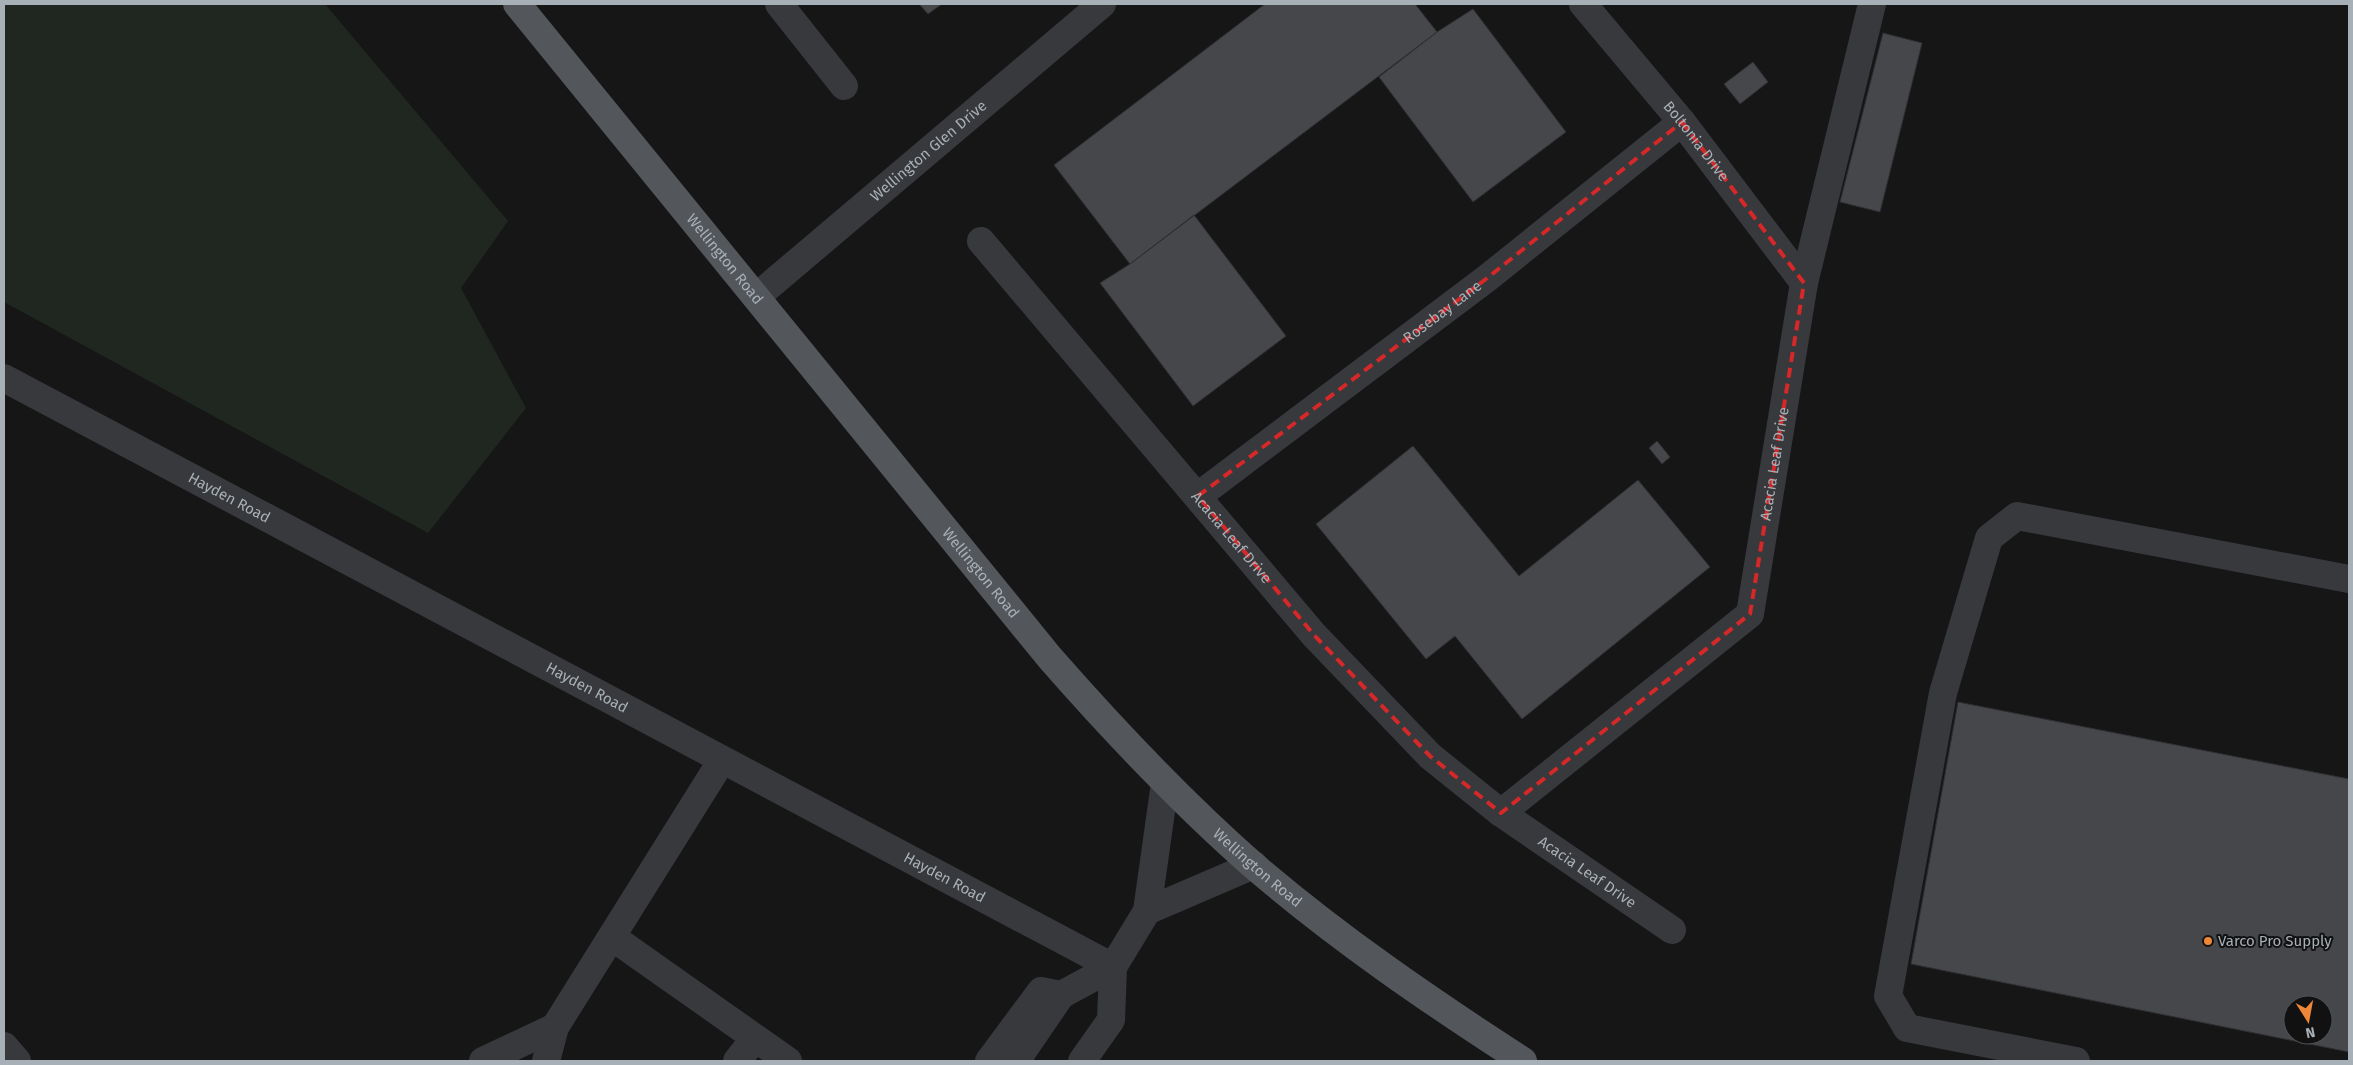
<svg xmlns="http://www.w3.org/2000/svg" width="2353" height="1065" font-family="'Fira Sans',sans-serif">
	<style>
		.green { fill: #202720 }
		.building { fill: #45474a; stroke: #303033; fill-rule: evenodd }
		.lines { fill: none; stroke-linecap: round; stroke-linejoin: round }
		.minor { stroke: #37393c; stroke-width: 28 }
		.major { stroke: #53565b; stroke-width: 28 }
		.marked { fill: none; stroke: #d62828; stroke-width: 4; stroke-dasharray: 10 6; stroke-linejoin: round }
		.poi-dot { fill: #ee8737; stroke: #111112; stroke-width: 2 }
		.labels { text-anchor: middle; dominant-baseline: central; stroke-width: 4; stroke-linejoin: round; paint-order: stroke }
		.street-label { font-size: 15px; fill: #a8b0b7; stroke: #111112 }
		.poi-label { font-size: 15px; fill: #a8b0b7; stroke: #111112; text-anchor: start }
	</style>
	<rect width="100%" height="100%" fill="#161617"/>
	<!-- green -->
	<path class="green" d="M4,4H325L508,221L461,288L526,408L428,533L4,302Z"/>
	<!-- building -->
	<path class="building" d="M919,4H942L928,14Z
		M1265,4H1415L1437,32L1130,264L1054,165Z
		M1473,9L1566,132L1473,202L1379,77L1437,32Z
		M1883,33L1922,43L1880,212L1840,202Z
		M1753,62L1768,82L1740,104L1724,84Z
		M1194,215L1286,336L1193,406L1100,283L1130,264Z
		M1657,441L1670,457L1662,464L1649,448Z
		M1413,446L1519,576L1638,480L1710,567L1522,719L1455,636L1426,659L1316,524Z
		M1958,702L2349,779V1052L1911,964ZM2293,1005H2323V1035H2293Z"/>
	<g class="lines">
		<!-- minor -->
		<g class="minor">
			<path d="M779,4L844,86"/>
			<path id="s1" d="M1583,4L1682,122L1804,283"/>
			<path id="s2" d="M981,241L1314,635L1430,756L1501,813L1672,930"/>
			<path id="s3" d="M756,297L1102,4"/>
			<path id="s4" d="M4,378L1113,967L1147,911"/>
			<path id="s5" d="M1198,496L1486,279L1682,122"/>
			<path d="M1165,783L1147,911L1254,865"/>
			<path id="s6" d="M1501,813L1750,614L1804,283L1872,4"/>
			<path d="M612,937L788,1061"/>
			<path d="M4,1046L17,1061"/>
			<path d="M483,1061L555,1027"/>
			<path d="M546,1061L555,1027L722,760"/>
			<path d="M737,1061L755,1038"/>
			<path d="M989,1061L1041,991L1061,995"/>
			<path d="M1016,1061L1061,995L1113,967L1111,1020L1082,1061"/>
			<path d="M2076,1061L1907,1028L1888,996L1943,693L1989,538L2017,516L2349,579"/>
		</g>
		<!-- major -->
		<path class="major" id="s7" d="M517,4L1050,658C1114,731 1181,802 1254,866C1338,938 1430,1001 1523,1061"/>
	</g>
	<!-- marked area -->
	<path class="marked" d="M1682,122L1804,283L1750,614L1501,813L1430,756L1314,635L1198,496L1486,279Z"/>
	<!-- markers -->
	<circle class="poi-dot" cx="2208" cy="941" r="5"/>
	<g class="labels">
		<!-- street labels -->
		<g class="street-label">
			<text stroke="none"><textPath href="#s1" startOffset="178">Boltonia Drive</textPath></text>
			<text stroke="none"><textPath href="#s3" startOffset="226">Wellington Glen Drive</textPath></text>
			<text stroke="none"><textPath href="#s7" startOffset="329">Wellington Road</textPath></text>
			<text stroke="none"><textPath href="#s5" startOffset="306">Rosebay Lane</textPath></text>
			<text stroke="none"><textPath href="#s6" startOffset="471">Acacia Leaf Drive</textPath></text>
			<text stroke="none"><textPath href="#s4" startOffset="255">Hayden Road</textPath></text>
			<text stroke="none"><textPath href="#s2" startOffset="388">Acacia Leaf Drive</textPath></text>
			<text stroke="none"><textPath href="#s7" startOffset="734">Wellington Road</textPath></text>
			<text stroke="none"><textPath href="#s4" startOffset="660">Hayden Road</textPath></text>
			<text stroke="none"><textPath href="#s7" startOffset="1139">Wellington Road</textPath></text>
			<text stroke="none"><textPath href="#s2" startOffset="879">Acacia Leaf Drive</textPath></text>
			<text stroke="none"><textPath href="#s4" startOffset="1065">Hayden Road</textPath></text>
		</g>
		<!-- poi labels -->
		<g class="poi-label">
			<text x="2218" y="941">Varco Pro Supply</text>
		</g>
	</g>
	<!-- border -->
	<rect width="2353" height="1065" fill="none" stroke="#a8b0b7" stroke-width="10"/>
	<!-- north arrow -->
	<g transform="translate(2308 1020) rotate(169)"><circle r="24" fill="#111112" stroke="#4d5154"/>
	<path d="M0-4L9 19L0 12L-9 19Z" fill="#ee8737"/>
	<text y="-8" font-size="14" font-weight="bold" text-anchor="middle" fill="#a8b0b7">N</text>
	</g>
</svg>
